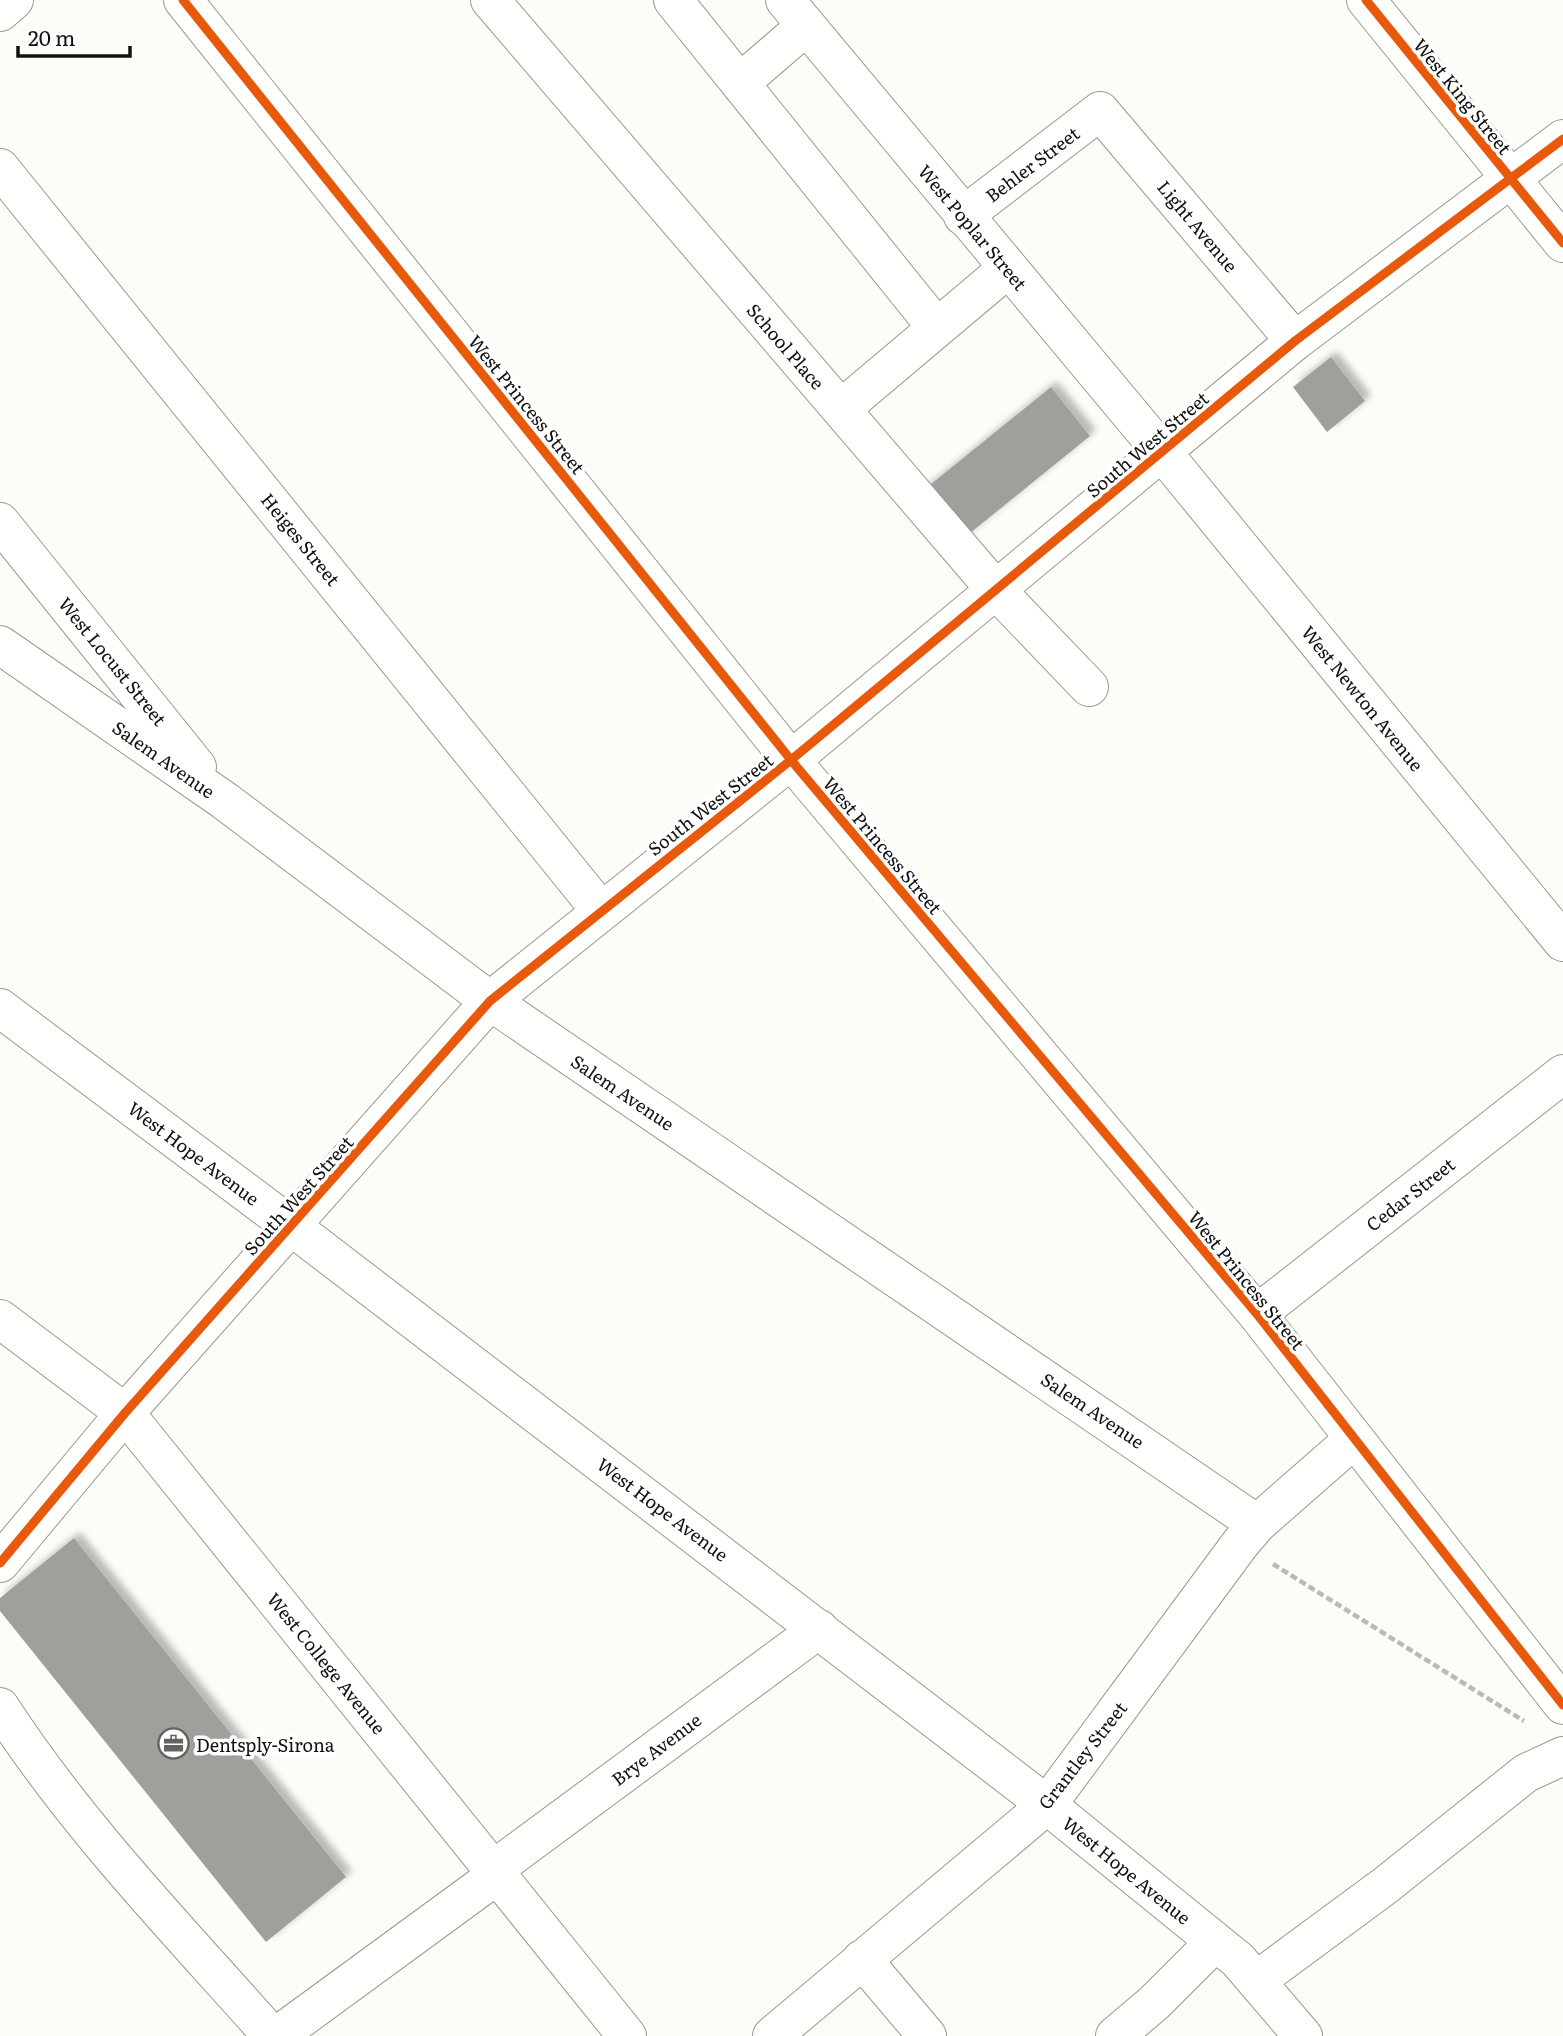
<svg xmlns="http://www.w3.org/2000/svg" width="1563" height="2036" font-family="Literata,serif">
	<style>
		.building { fill: #a19f9c; filter: url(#shadow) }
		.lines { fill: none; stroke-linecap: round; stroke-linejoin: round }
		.minor-casing { stroke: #979795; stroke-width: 40 }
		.path { stroke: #b9b9b8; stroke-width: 4.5; stroke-dasharray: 7 3.5; stroke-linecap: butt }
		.minor { stroke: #fffffe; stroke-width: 38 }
		.cycleway-casing { stroke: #fff; stroke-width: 13 }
		.cycleway { stroke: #e8590c; stroke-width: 9 }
		.labels { text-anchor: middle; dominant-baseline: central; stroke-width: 7; stroke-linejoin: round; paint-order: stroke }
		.street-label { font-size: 18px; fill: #111; stroke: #fff }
		.poi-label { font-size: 18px; fill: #111; stroke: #fff; text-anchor: start }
	</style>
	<defs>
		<filter id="shadow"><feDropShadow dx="6" dy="-6" stdDeviation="3.5" flood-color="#0004"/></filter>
	</defs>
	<rect width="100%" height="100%" fill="#fdfcf7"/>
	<!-- building -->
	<path class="building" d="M1331,357L1365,401L1327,432L1293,387Z
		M1051,387L1090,436L959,542L920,493Z
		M74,1538L346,1877L266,1942L0,1611V1598Z"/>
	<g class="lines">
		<defs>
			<path id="minor" d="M183,0L791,760L1257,1314L1563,1705
				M490,0L995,589L1089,687
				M673,0L937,328
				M785,0L1163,453L1563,942
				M1366,0L1563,243
				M0,12L14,0
				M740,83L806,26
				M0,168L601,911
				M963,216L1100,111L1295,341
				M841,409L1007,269
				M0,522L197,767
				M0,645L225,801L490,1001L1257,1524
				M0,1008L291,1226L1047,1805L1238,1960L1303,2036
				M1257,1314L1563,1074
				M0,1319L125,1413L627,2036
				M0,1563L125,1413L490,1001L791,760L1295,341L1563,139
				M0,1707C77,1826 178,1930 272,2036
				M493,1870L819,1629
				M862,1959L927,2036
				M1256,1981L1386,1885L1526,1773L1563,1756
				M277,2036L497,1875
				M772,2036L1047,1805L1240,1544L1257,1524L1354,1439
				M1115,2036L1154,2003L1215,1942"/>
		</defs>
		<!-- minor casing -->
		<use href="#minor" class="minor-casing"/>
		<!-- path -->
		<path class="path" d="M1273,1564L1524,1721"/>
		<!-- minor -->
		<use href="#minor" class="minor"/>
		<defs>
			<path id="cycleway" d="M183,0L791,760L1257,1314L1563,1705
				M1366,0L1563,243
				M0,1563L125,1413L490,1001L791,760L1295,341L1563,139"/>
		</defs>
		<!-- cycleway casing -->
		<use href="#cycleway" class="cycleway-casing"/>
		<!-- cycleway -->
		<use href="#cycleway" class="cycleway"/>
	</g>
	<!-- icons -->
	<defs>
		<symbol id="office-ring" viewBox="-11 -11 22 22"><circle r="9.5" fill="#fff" stroke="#646362" stroke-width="1.5"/><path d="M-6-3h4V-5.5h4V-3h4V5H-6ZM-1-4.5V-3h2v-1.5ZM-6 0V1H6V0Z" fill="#646362"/></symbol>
	</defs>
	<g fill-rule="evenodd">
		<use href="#office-ring" x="156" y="1726" width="35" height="35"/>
	</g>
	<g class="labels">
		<!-- street labels -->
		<g class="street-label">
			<text transform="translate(1463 96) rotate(51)">West King Street</text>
			<text transform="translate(1032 164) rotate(-37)">Behler Street</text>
			<text transform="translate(1198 226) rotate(50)">Light Avenue</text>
			<text transform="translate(973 227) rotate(50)">West Poplar Street</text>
			<text transform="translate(786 346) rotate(49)">School Place</text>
			<text transform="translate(527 404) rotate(51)">West Princess Street</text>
			<text transform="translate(1147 444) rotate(-40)">South West Street</text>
			<text transform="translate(301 539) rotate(51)">Heiges Street</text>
			<text transform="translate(113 661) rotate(51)">West Locust Street</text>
			<text transform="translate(1363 698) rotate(51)">West Newton Avenue</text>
			<text transform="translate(164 759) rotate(35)">Salem Avenue</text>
			<text transform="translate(710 804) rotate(-38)">South West Street</text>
			<text transform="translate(883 845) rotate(50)">West Princess Street</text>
			<text transform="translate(623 1092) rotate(34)">Salem Avenue</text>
			<text transform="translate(194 1153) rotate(37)">West Hope Avenue</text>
			<text transform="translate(1410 1194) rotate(-38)">Cedar Street</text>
			<text transform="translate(298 1195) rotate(-48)">South West Street</text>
			<text transform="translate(1247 1280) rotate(51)">West Princess Street</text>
			<text transform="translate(1093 1410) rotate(34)">Salem Avenue</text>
			<text transform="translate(663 1509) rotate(37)">West Hope Avenue</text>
			<text transform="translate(327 1663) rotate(51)">West College Avenue</text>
			<text transform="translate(656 1749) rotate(-37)">Brye Avenue</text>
			<text transform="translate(1082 1755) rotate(-52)">Grantley Street</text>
			<text transform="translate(1127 1870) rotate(39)">West Hope Avenue</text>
		</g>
		<!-- poi labels -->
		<g class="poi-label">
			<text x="196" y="1744">Dentsply-Sirona</text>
		</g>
	</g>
	<!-- scale -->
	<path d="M18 46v10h112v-10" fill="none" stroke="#111111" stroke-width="3.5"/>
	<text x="28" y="46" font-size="21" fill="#111111" stroke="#ffffff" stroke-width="5" paint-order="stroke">20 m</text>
</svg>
